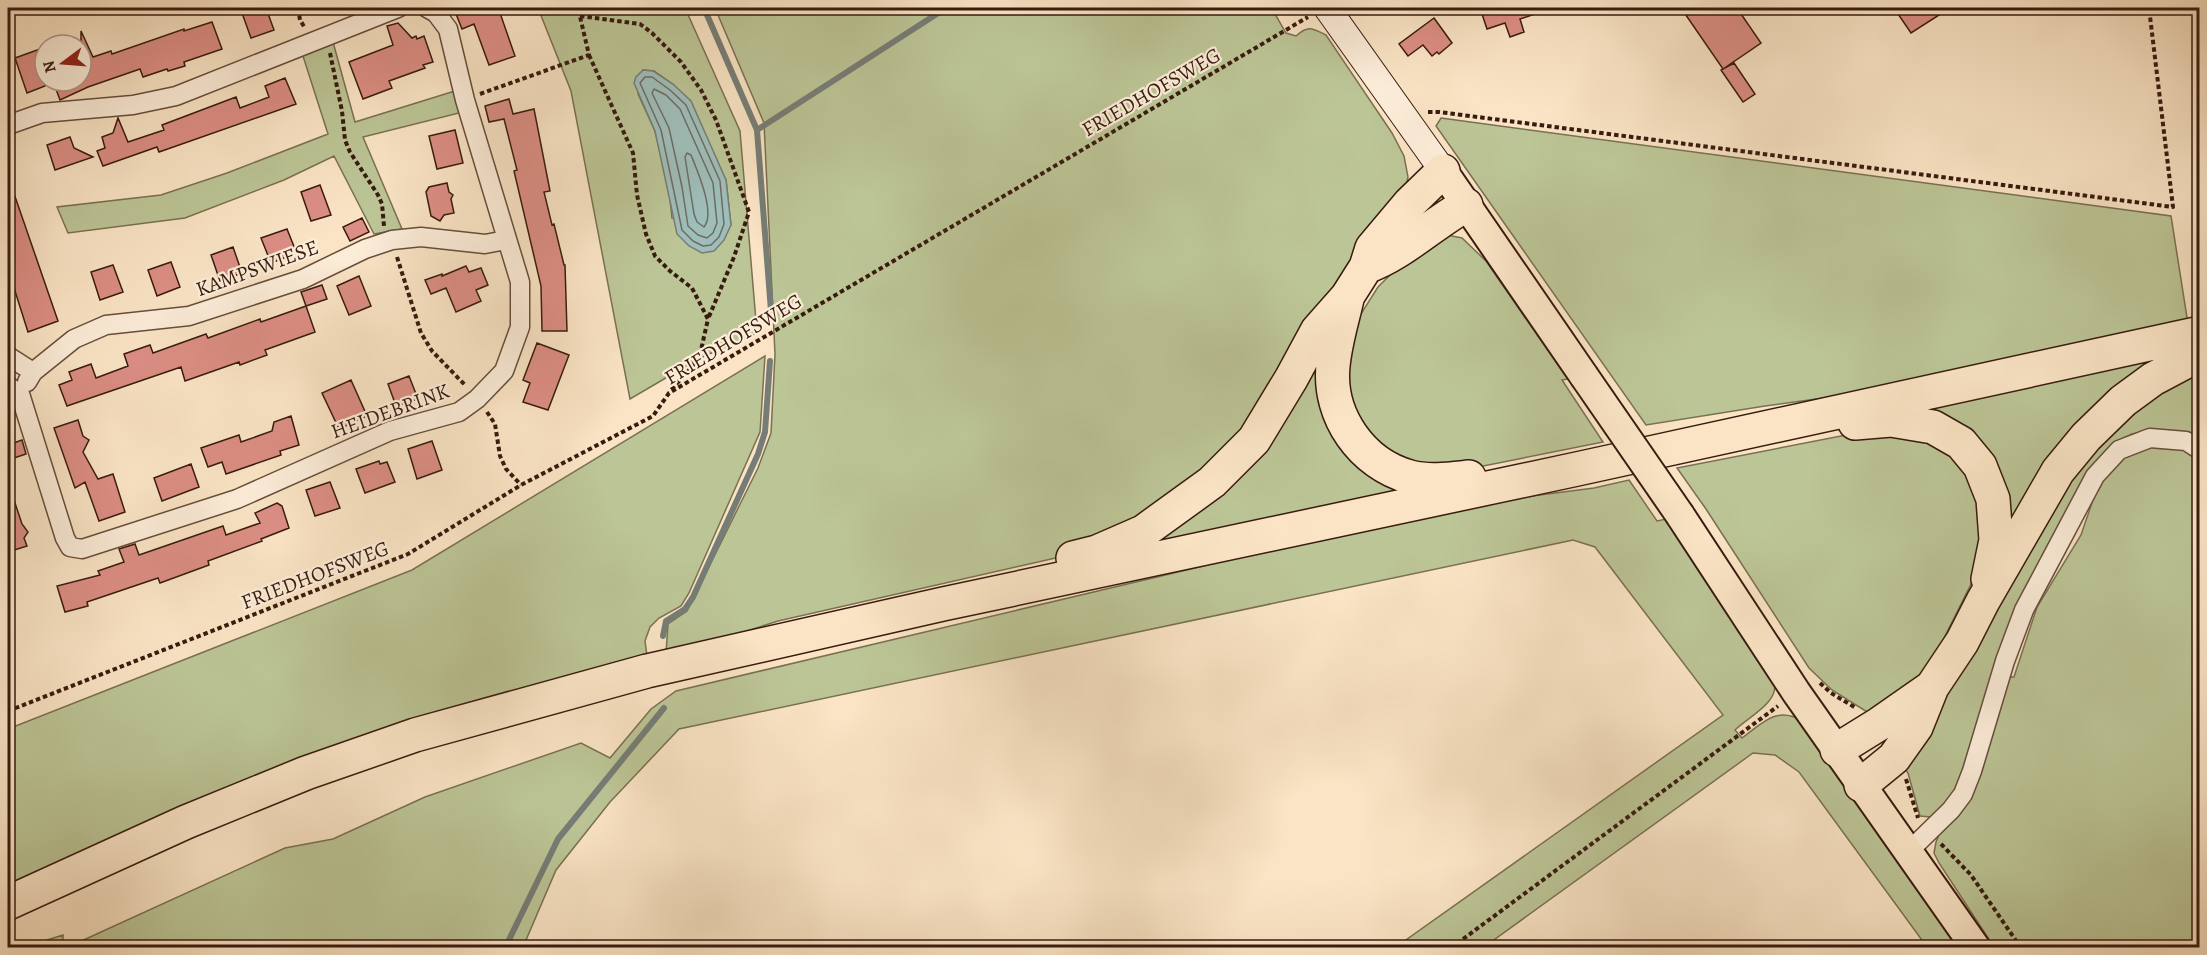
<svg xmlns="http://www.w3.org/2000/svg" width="2207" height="955" font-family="Alegreya,serif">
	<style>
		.green { fill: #bcc596; stroke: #7a7052; stroke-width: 1.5; fill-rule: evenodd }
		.water { fill: #9fbeba; stroke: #767d76; stroke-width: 1.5 }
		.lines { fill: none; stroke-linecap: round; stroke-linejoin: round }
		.shore { stroke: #6c6c64; stroke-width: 1.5 }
		.stream { stroke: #767d76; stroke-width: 6 }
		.building { fill: #dc8e84; stroke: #381b0f; stroke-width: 1.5 }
		.street-casing { stroke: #684d3c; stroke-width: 21 }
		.secondary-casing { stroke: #381b0f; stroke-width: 28 }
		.primary-casing { stroke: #381b0f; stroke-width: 32 }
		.highway-casing { stroke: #381b0f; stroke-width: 36 }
		.path { stroke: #381b0f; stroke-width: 4; stroke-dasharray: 4.5 3; stroke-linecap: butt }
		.street { stroke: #fcedd9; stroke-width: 18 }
		.secondary { stroke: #fcedd9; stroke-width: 26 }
		.primary { stroke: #fae4c5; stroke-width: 28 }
		.highway { stroke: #fae4c5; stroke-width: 33 }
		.primary-bridge-casing { stroke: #381b0f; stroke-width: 32; stroke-linecap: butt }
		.primary-bridge { stroke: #fae4c5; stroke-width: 28 }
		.labels { text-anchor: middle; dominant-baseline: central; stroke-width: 4.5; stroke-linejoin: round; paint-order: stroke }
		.street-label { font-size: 21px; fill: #381b0f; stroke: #fcedd9 }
	</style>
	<rect width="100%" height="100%" fill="#fae4c5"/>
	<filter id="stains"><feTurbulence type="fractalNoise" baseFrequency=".00333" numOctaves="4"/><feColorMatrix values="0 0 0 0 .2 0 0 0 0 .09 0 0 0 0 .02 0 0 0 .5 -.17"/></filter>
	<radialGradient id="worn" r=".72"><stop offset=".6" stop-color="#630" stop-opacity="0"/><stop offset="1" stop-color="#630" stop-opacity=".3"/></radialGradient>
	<!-- green -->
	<path class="green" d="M538,8H685L740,131L757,333L698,359L630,399L571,91ZM643,70L654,71L674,85L726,180L731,225L672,218L669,190L655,131L638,94Z
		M715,8H1277L1274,12L1286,33L1296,36C1308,25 1312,28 1326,35L1392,133L1404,156L1408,177L1405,192L1266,408L1191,490L1073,554L778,621L691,649L666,653L668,624L687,611L758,468L771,433L775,354L764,123Z
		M333,42L355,122L458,90L463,112L363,137L402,229L374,234L334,156L284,180L185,218L68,233L57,207L161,195L227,173L328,134L302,53Z
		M1441,118L2171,216L2188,324L1903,387L1765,406L1646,425L1436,126Z
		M1447,235L1462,238L1486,261L1568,379L1562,380L1603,442L1448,473L1406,467L1348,417L1344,348L1357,320L1378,287L1404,261Z
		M1316,350L1323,383L1415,490L1141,551Z
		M2153,354L2158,367L1998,566L1994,475L1892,411Z
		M765,356L760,432L689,593L681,606L659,618L650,627L645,641L647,656L8,891V729L412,570Z
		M2199,362V443L2151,430L2132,434L2117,441L2073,501L1960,793L1931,817L1920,816L1908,773L1901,763L2099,435Z
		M1877,429L1946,442L1986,501L1974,578L1938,650L1916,681L1872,715L1832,690L1809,668L1706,509L1677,468Z
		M2146,446L2188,449L2200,458L2199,947H1994L1939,863L1934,853L1936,842L2005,677H2014L2037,607L2081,535L2096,491L2112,466L2127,452Z
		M1629,480L1657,521L1666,519L1774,680C1781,702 1748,717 1735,730L1742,738C1764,722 1776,706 1803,721L1964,947H1927L1799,772L1775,755L1753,753L1484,947H1396L1723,715L1595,547L1573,540L679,729L610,802L556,870L523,947L66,948L285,848L333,839L425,797L581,743L610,758L651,709L676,691L1393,521L1485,502L1594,488Z
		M63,935V947H24Z"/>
	<!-- water -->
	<path class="water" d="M643,70L653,71L674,85L691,101L726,180L731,225L724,240L714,251L702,253L689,246L677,234L655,131L634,83L636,77Z"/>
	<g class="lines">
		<!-- shore -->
		<path class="shore" d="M645,77H652L670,90L686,105L720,181L724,224L719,237L711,245L703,246L693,241L682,230L661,130L640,83Z
			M654,89L666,95L680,109L713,183L717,223L713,233L707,238L698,235L688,226L682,187L669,128L652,93Z
			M687,153L691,155C697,170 716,213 704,227L697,222L694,214L685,157Z"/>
		<!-- stream -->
		<path class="stream" d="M704,8L757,130L771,311
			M757,130L946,8
			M663,636L666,621L685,609L693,597L758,454L765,432L770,361
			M505,948L558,839L664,708"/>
	</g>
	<!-- building -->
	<path class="building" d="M257,8H266L274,30L251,38L242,13Z
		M468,8H512L500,13L515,56L489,65L474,24L462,29L456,14L468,9Z
		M1480,8H1544V11L1520,19L1524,32L1510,37L1505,23L1487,29Z
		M1681,8H1737L1761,43L1723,69Z
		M1894,8H1950L1911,33Z
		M1434,18L1452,43L1439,54L1437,52L1432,56L1423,45L1408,56L1399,44Z
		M212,22L222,49L184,62L185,66L168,71L167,69L143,77L140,69L88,87L60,100L53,81H81V31L93,57L111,51L112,54L184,29V31Z
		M398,23L412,38L416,36L417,39L424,36L433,62L423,65L425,68L389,81L392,88L363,99L349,62L393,45L387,26Z
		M40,49L45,65V86L27,93L15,58Z
		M1734,63L1755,94L1743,102L1721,70Z
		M285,78L296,104L159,152L157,147L103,166L97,151L105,148L102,137L113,133L118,118L128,142L164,130L162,125L236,97L240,108L269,97L265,86Z
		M509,99L513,114L534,109L550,191L544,192L552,225L554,224L564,265H565L567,331H542L541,286L514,171L517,170L504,119L489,122L485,106Z
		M455,130L463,163L437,169L429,136Z
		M70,137L74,148L93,157L55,170L47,145Z
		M10,182L58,321L28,332L8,269V183Z
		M447,183L449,192L453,195L451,199L454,213L444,215L440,221L431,216L426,192L429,187Z
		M320,185L331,215L311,221L301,192Z
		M362,218L369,232L350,241L343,227Z
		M287,229L295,249L292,255L271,263L261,238Z
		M233,247L242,273L220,281L211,255Z
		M171,262L180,287L157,296L148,270Z
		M113,265L123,292L100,300L91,272Z
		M466,266L469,272L481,268L488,285L476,290L481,301L456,312L446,288L431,294L425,280L442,274V276Z
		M359,276L371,306L349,315L337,286Z
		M322,285L327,299L306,306L301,292Z
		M306,306L315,332L265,350L267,355L240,365L239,362L185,381L181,367L67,406L59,385L72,380L69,372L91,364L96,378L128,366L124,354L150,345L153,353L206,334L208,338L260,319L261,322Z
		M537,343L569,355L548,410L523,402L530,383L523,380Z
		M409,376L418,399L396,406L388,384Z
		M351,380L367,416L339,429L322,393Z
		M291,416L299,445L280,451L281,455L226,474L222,462L208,467L201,448L239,435L241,442L272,431L274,422Z
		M78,420L83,436L89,440L83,452L98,479L113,474L125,512L99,521L85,482L75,488L54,428Z
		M22,440L26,454L11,459L8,445Z
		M432,441L442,470L417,479L408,449Z
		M379,461L380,464L387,462L395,482L365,493L356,469Z
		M191,464L199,487L162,501L154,478Z
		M330,482L340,508L315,516L306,490Z
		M10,488L22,524L28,532L24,538L27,546L8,552V489Z
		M277,503L282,506L289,528L261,539L262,541L208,561L209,565L160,583L158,578L87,602L88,606L65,612L57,586L100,575L98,571L124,562L119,549L135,544L139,555L223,526L226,535L260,523L255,513Z"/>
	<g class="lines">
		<defs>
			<path id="street" d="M8,125L42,113L133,105L176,96L398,8
				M8,356L33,372L27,382
				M33,372L74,339L106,325L189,316L303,279L365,249L392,240L421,237L485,244L506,240
				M8,386L20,394L65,538L70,547L82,549L237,499L390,431L459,412L477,399L504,371L520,327V282L465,100L448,29L436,13L427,8
				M1909,851L1951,810L1963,794L1972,771L2005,661L2024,610L2095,476L2119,450L2150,438L2186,441L2200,450"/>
			<path id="secondary" d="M1327,8L1443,171"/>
			<path id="primary" d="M1443,171L1584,376
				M1680,515L1796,692L1976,948"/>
			<path id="highway" d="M1366,267C1402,254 1432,224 1466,205
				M1347,299C1342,321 1335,343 1333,366C1328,416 1362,464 1410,477C1429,482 1450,479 1469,477
				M1855,423L1891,420L1933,427L1961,443L1980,466L1993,499L1996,540L1988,579
				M1073,558L1097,552L1143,532L1212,482L1254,440L1291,379L1317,331L1347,297L1366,267L1372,248L1409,204L1443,171
				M1837,750L1879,724L1932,687
				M1861,785L1894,758L1916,727L1932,687L1962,642L1983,601L2058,471L2086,437L2123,401L2153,379L2200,354
				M8,903L186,822L306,773L415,735L647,671L943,604L1577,469L2200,333"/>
		</defs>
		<!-- street casing -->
		<use href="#street" class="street-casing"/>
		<!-- secondary casing -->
		<use href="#secondary" class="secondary-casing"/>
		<!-- primary casing -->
		<use href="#primary" class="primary-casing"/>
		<!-- highway casing -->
		<use href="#highway" class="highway-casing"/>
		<!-- path -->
		<path class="path" d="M298,8L300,20L305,28
			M580,16L640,24L652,33L681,62L701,90L716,120L749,212L734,257L708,319
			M330,53L342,111L345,140L350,152L378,195L382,204L384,226
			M589,55L633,153L637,195L646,234L655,256L670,271L692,288L708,319L699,359L671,390
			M480,94L589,55L578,8
			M1428,112H1439L2173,207L2149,8
			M397,257L421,333L432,351L465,385
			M487,412L495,424L500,456L506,469L521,485
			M1820,683L1831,693L1856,708
			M8,711L408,554L521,485L653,416L669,393L1308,17
			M1906,779L1918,818
			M1941,844L1971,875L2021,948
			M1451,948L1778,706"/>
		<!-- street -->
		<use href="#street" class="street"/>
		<!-- secondary -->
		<use href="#secondary" class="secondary"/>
		<!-- primary -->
		<use href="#primary" class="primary"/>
		<!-- highway -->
		<use href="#highway" class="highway"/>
		<defs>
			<path id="primary-bridge" d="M1584,376L1680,515"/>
		</defs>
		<!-- primary-bridge casing -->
		<use href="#primary-bridge" class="primary-bridge-casing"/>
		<!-- primary-bridge -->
		<use href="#primary-bridge" class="primary-bridge"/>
	</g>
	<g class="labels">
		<!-- street labels -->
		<g class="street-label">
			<text transform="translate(1151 92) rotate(-30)">FRIEDHOFSWEG</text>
			<text transform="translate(257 268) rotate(-20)">KAMPSWIESE</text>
			<text transform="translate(733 339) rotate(-31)">FRIEDHOFSWEG</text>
			<text transform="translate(390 411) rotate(-20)">HEIDEBRINK</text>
			<text transform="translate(315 575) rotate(-21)">FRIEDHOFSWEG</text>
		</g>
	</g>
	<!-- margin -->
	<rect width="2207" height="955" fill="none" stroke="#fae4c5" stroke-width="30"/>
	<rect x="9" y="9" width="2189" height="937" fill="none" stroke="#381b0f" stroke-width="3"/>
	<rect x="15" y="15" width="2177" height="925" fill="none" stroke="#381b0f" stroke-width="1.5"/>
	<!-- north arrow -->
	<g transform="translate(63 63) rotate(254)"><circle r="28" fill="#fcedd9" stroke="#ae9988" stroke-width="1.5"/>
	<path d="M0-4.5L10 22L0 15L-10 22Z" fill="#8f2418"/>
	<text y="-9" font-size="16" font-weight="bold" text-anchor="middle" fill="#381b0f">N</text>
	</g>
	<rect width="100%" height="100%" filter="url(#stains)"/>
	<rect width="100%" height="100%" fill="url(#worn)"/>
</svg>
